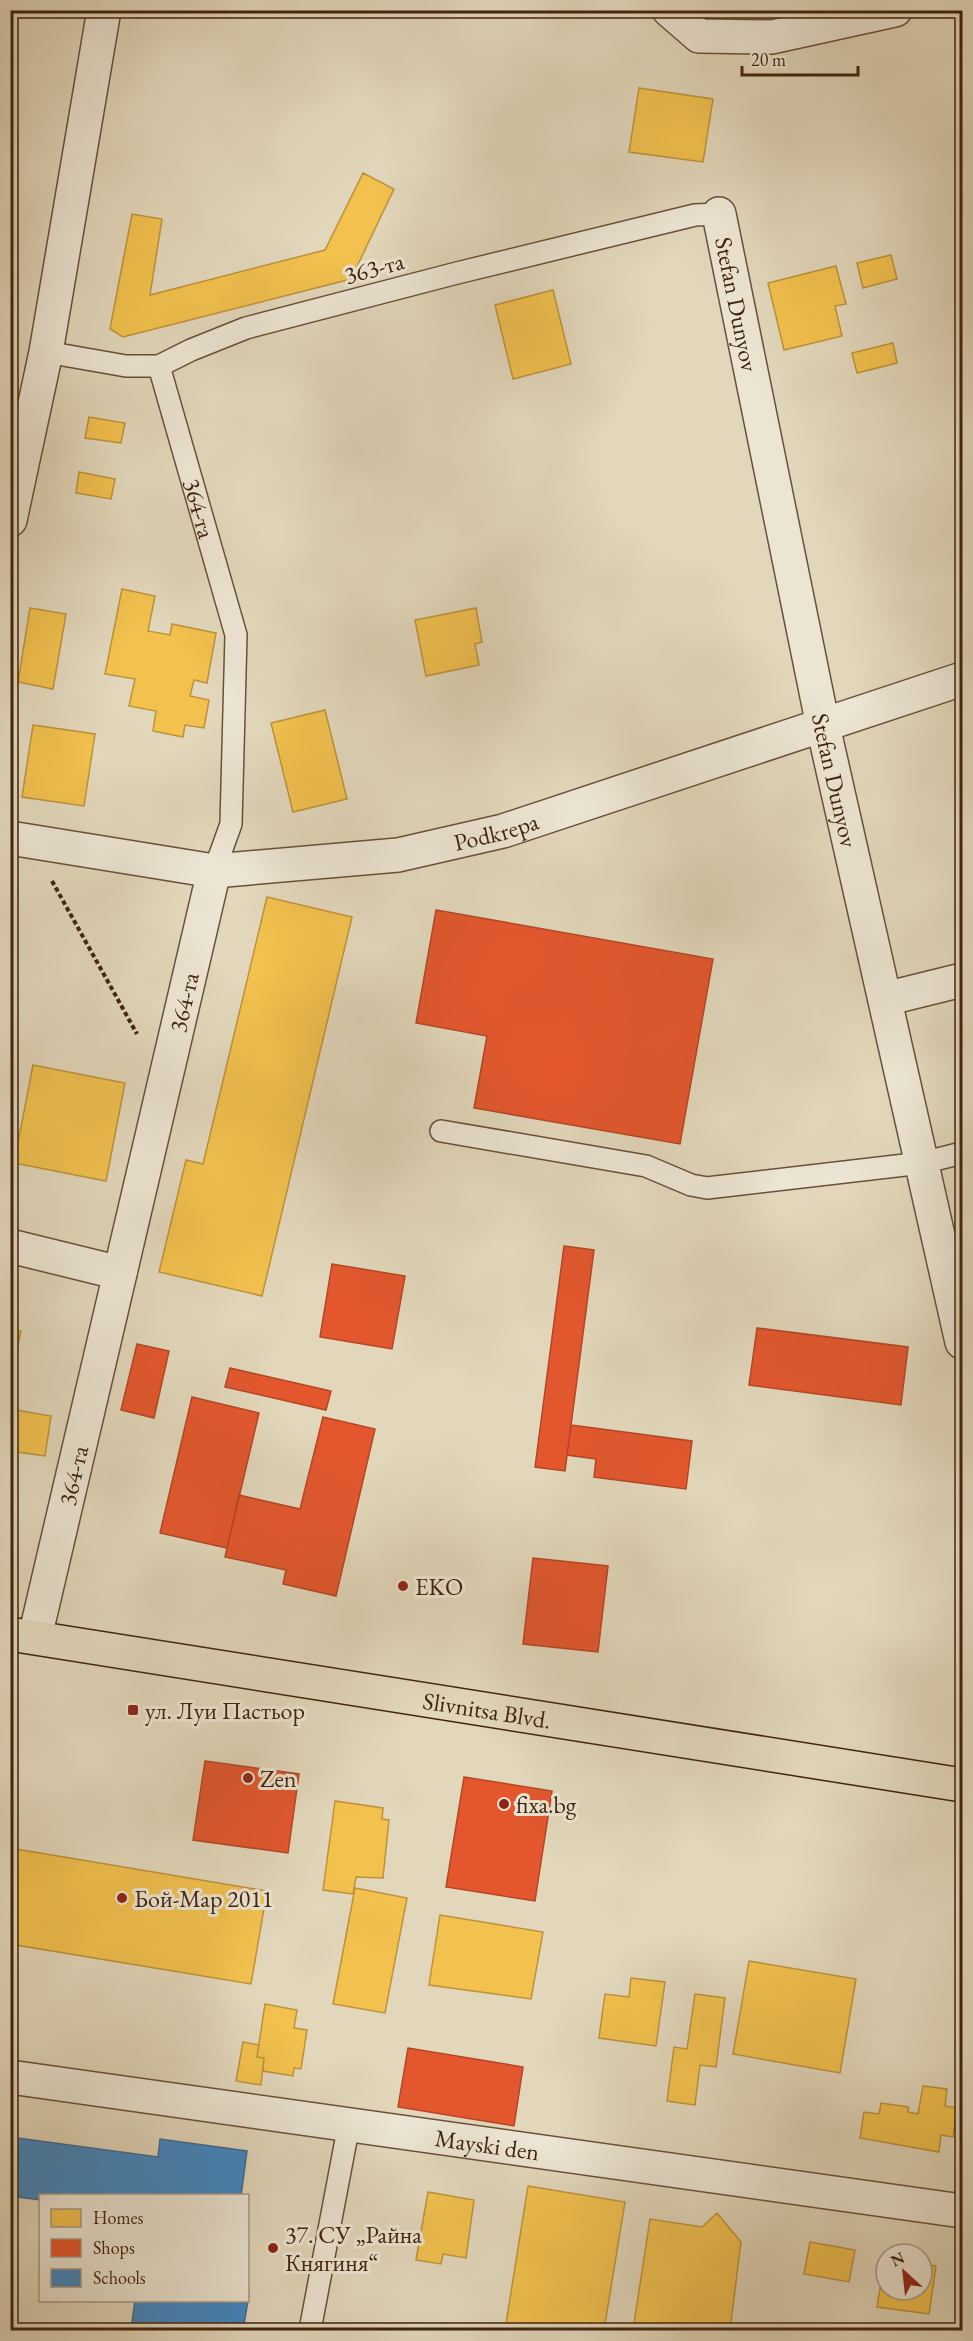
<svg xmlns="http://www.w3.org/2000/svg" width="973" height="2341" font-family="'EB Garamond',serif">
	<style>
		.homes { fill: #f2c14e; stroke: #bd923a; stroke-width: 1.5 }
		.shops { fill: #e4572e; stroke: #b34724; stroke-width: 1.5 }
		.schools { fill: #3f88c5; stroke: #406a8e; stroke-width: 1.5 }
		.lines { fill: none; stroke-linecap: round; stroke-linejoin: round }
		.service-casing { stroke: #695038; stroke-width: 24 }
		.minor-casing { stroke: #695038; stroke-width: 36 }
		.primary-casing { stroke: #41230d; stroke-width: 36 }
		.path { stroke: #41230d; stroke-width: 4; stroke-dasharray: 4.5 3; stroke-linecap: butt }
		.service { stroke: #ece5d3; stroke-width: 21 }
		.minor { stroke: #ece5d3; stroke-width: 33 }
		.primary { stroke: #e2d7bb; stroke-width: 33 }
		.poi-dot { fill: #8f2418; stroke: #ece5d3; stroke-width: 2 }
		.labels { text-anchor: middle; dominant-baseline: central; stroke-width: 6; stroke-linejoin: round; paint-order: stroke }
		.street-label { font-size: 24px; fill: #41230d; stroke: #ece5d3 }
		.poi-label { font-size: 24px; fill: #41230d; stroke: #ece5d3; text-anchor: start }
	</style>
	<rect width="100%" height="100%" fill="#e2d7bb"/>
	<filter id="stains"><feTurbulence type="fractalNoise" baseFrequency=".00333" numOctaves="4"/><feColorMatrix values="0 0 0 0 .2 0 0 0 0 .09 0 0 0 0 .02 0 0 0 .5 -.17"/></filter>
	<radialGradient id="worn" r=".72"><stop offset=".6" stop-color="#630" stop-opacity="0"/><stop offset="1" stop-color="#630" stop-opacity=".3"/></radialGradient>
	<!-- homes -->
	<path class="homes" d="M639,88L713,99L703,162L629,152Z
		M363,173L394,189L351,279L123,337L110,329L132,214L162,219L150,295L325,250Z
		M891,255L897,279L863,288L857,263Z
		M836,266L846,304L835,306L842,336L784,350L768,283Z
		M553,290L571,364L513,379L495,305Z
		M893,343L897,363L857,373L852,353Z
		M89,417L125,423L121,443L85,438Z
		M79,472L115,479L111,499L76,493Z
		M122,589L155,596L148,631L170,635L172,624L216,633L207,683L194,680L190,696L209,700L204,728L185,725L183,737L153,731L156,711L129,706L135,679L105,674Z
		M30,608L66,614L53,689L18,682Z
		M476,608L482,642L475,644L479,665L426,676L415,620Z
		M325,710L347,799L293,812L271,723Z
		M33,725L95,734L84,806L22,797Z
		M267,897L352,917L262,1296L159,1272L186,1160L203,1164Z
		M33,1065L125,1083L106,1181L14,1163Z
		M10,1329L21,1331L11,1379H10Z
		M10,1409L51,1416L45,1456L10,1451Z
		M335,1801L383,1808L382,1819L389,1820L383,1878L356,1877L353,1894L323,1890Z
		M10,1848L267,1891L251,1984L10,1944Z
		M355,1888L407,1898L385,2013L333,2004Z
		M440,1915L543,1932L531,1999L429,1985Z
		M749,1961L856,1979L840,2073L733,2054Z
		M631,1978L665,1982L656,2046L599,2038L605,1994L629,1997Z
		M695,1994L725,1998L716,2067L700,2065L695,2105L667,2101L674,2047L687,2049Z
		M265,2004L297,2010L294,2028L307,2030L301,2069L294,2068L293,2076L263,2071L264,2058L257,2057Z
		M243,2042L259,2045L257,2057L264,2058L261,2085L236,2081Z
		M923,2086L947,2089L945,2106L957,2108L953,2137L941,2135L939,2152L860,2138L864,2112L879,2114L881,2103L908,2107V2112L918,2114Z
		M528,2186L625,2202L604,2330H505Z
		M428,2192L474,2200L466,2258L443,2254L441,2264L416,2260Z
		M717,2213L741,2242L730,2330H633L650,2219L702,2227Z
		M810,2242L855,2250L849,2282L804,2274Z
		M885,2258L886,2290H922V2264L936,2266L929,2314L877,2307Z"/>
	<!-- shops -->
	<path class="shops" d="M436,910L713,959L680,1144L474,1108L487,1036L416,1023Z
		M564,1246L594,1250L565,1471L535,1467Z
		M332,1264L405,1276L392,1349L320,1337Z
		M757,1328L908,1347L901,1405L749,1385Z
		M137,1344L169,1351L154,1418L121,1410Z
		M230,1368L331,1391L326,1410L225,1387Z
		M192,1397L259,1413L227,1548L160,1533Z
		M323,1417L375,1429L336,1596L283,1584L286,1570L225,1557L239,1495L300,1509Z
		M571,1425L692,1441L686,1489L594,1477L596,1459L567,1455Z
		M533,1558L608,1566L598,1652L523,1644Z
		M205,1761L299,1774L288,1853L193,1840Z
		M464,1777L552,1791L535,1901L446,1887Z
		M408,2048L523,2067L514,2126L398,2107Z"/>
	<!-- schools -->
	<path class="schools" d="M10,2137L158,2157L160,2139L247,2151L241,2196H40V2200L10,2196Z
		M248,2295H249L243,2330H131L135,2300H248Z"/>
	<g class="lines">
		<defs>
			<g id="service">
				<path d="M46,352L126,366H159L191,350L246,328L457,273L695,215L719,214"/>
				<path id="s1" d="M159,366L236,635L231,824L214,871"/>
				<path d="M441,1131L646,1166L691,1185L707,1188L922,1163L962,1153"/>
				<path d="M310,2330L349,2124"/>
			</g>
			<g id="minor">
				<path d="M669,10L699,36L772,37L895,10"/>
				<path id="s2" d="M719,214L823,726L962,1342"/>
				<path d="M10,520L46,352L104,10"/>
				<path id="s3" d="M10,838L214,871L398,855L503,831L962,679"/>
				<path d="M885,999L962,980"/>
				<path d="M10,1246L120,1273"/>
				<path id="s4" d="M35,1637L214,871"/>
				<path id="s5" d="M10,2077L962,2211"/>
			</g>
			<g id="primary">
				<path id="s6" d="M10,1634L962,1785"/>
			</g>
		</defs>
		<!-- service casing -->
		<use href="#service" class="service-casing"/>
		<!-- minor casing -->
		<use href="#minor" class="minor-casing"/>
		<!-- primary casing -->
		<use href="#primary" class="primary-casing"/>
		<!-- path -->
		<path class="path" d="M52,881L137,1034"/>
		<!-- service -->
		<use href="#service" class="service"/>
		<!-- minor -->
		<use href="#minor" class="minor"/>
		<!-- primary -->
		<use href="#primary" class="primary"/>
	</g>
	<!-- markers -->
	<g class="poi-dot">
		<circle cx="403" cy="1586" r="6"/>
		<rect x="127" y="1704" width="12" height="12" rx="3"/>
		<circle cx="248" cy="1778" r="6"/>
		<circle cx="504" cy="1804" r="6"/>
		<circle cx="122" cy="1898" r="6"/>
		<circle cx="273" cy="2248" r="6"/>
	</g>
	<g class="labels">
		<!-- street labels -->
		<g class="street-label">
			<text transform="translate(374 268) rotate(-15)">363-та</text>
			<text stroke="none"><textPath href="#s2" startOffset="92">Stefan Dunyov</textPath></text>
			<text stroke="none"><textPath href="#s1" startOffset="148">364-та</textPath></text>
			<text stroke="none"><textPath href="#s2" startOffset="578">Stefan Dunyov</textPath></text>
			<text stroke="none"><textPath href="#s3" startOffset="492">Podkrepa</textPath></text>
			<text stroke="none"><textPath href="#s4" startOffset="652">364-та</textPath></text>
			<text stroke="none"><textPath href="#s4" startOffset="166">364-та</textPath></text>
			<text stroke="none"><textPath href="#s6" startOffset="483">Slivnitsa Blvd.</textPath></text>
			<text stroke="none"><textPath href="#s5" startOffset="482">Mayski den</textPath></text>
		</g>
		<!-- poi labels -->
		<g class="poi-label">
			<text x="415" y="1586">EKO</text>
			<text x="145" y="1710">ул. Луи Пастьор</text>
			<text x="260" y="1778">Zen</text>
			<text x="516" y="1804">fixa.bg</text>
			<text x="134" y="1898">Бой-Мар 2011</text>
			<text x="285" y="2234">37. СУ „Райна<tspan x="285" dy="28">Княгиня“</tspan></text>
		</g>
	</g>
	<!-- margin -->
	<rect width="973" height="2341" fill="none" stroke="#e2d7bb" stroke-width="36"/>
	<rect x="12" y="12" width="949" height="2317" fill="none" stroke="#41230d" stroke-width="3"/>
	<rect x="18" y="18" width="937" height="2305" fill="none" stroke="#41230d" stroke-width="1.5"/>
	<!-- legend -->
	<rect x="39" y="2194" width="210" height="108" fill="#ece5d3" stroke="#a89784" stroke-width="1.5"/>
	<rect x="51" y="2209" width="30" height="18" fill="#f2c14e" stroke="#a89784" stroke-width="1.5"/>
	<text x="93" y="2224" font-size="18" fill="#41230d">Homes</text>
	<rect x="51" y="2239" width="30" height="18" fill="#e4572e" stroke="#a89784" stroke-width="1.5"/>
	<text x="93" y="2254" font-size="18" fill="#41230d">Shops</text>
	<rect x="51" y="2269" width="30" height="18" fill="#3f88c5" stroke="#a89784" stroke-width="1.5"/>
	<text x="93" y="2284" font-size="18" fill="#41230d">Schools</text>
	<!-- north arrow -->
	<g transform="translate(904 2272) rotate(333)"><circle r="28" fill="#ece5d3" stroke="#a89784" stroke-width="1.5"/>
	<path d="M0-4.5L10 22L0 15L-10 22Z" fill="#8f2418"/>
	<text y="-9" font-size="16" font-weight="bold" text-anchor="middle" fill="#41230d">N</text>
	</g>
	<!-- scale -->
	<path d="M742 66v9h116v-9" fill="none" stroke="#41230d" stroke-width="3"/>
	<text x="751" y="66" font-size="18" fill="#41230d" stroke="#ece5d3" stroke-width="4.5" paint-order="stroke">20 m</text>
	<rect width="100%" height="100%" filter="url(#stains)"/>
	<rect width="100%" height="100%" fill="url(#worn)"/>
</svg>
